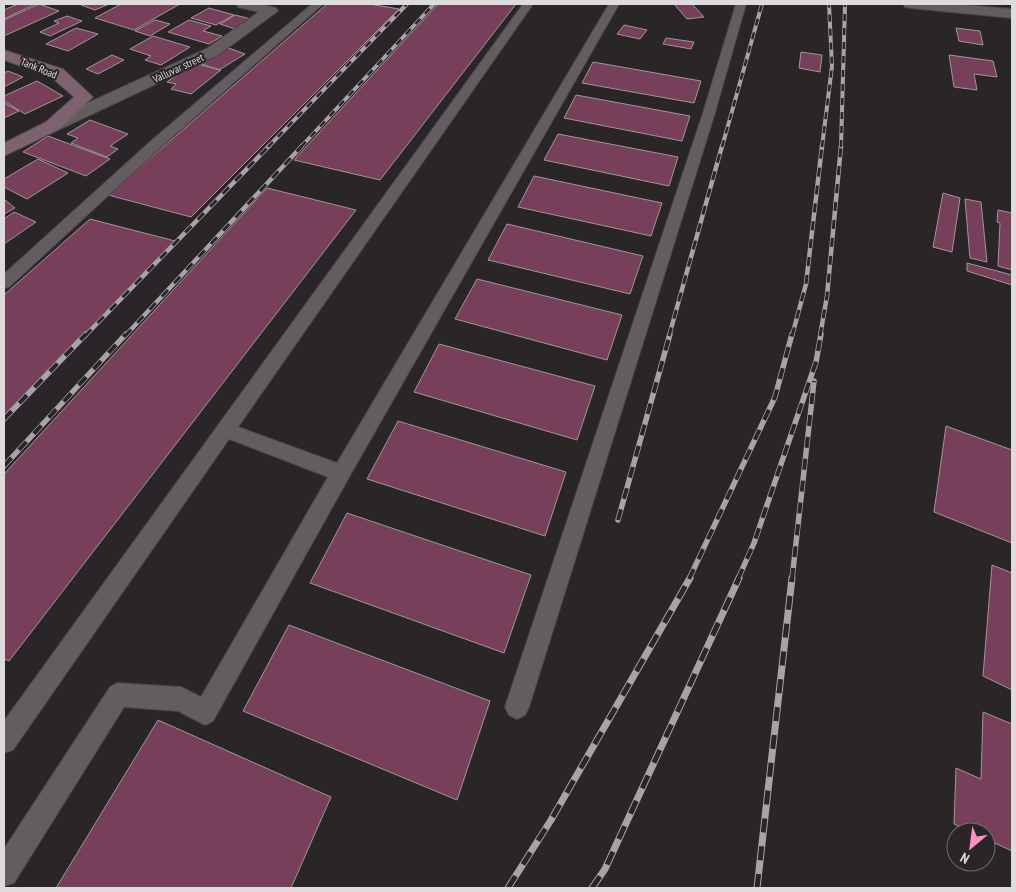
<svg xmlns="http://www.w3.org/2000/svg" width="1016" height="892" font-family="'PT Sans Narrow',sans-serif">
	<style>
		.building { fill: #773f59; stroke: #9e989a }
		.lines { fill: none; stroke-linecap: round; stroke-linejoin: round }
		.lane-casing { stroke: #484345; stroke-width: 2 }
		.street-casing { stroke: #484345; stroke-width: 2 }
		.secondary-casing { stroke: #484345; stroke-width: 2 }
		.lane { fill: #635d60; fill-rule: evenodd }
		.street { fill: #635d60; fill-rule: evenodd }
		.secondary { fill: #7d636f; fill-rule: evenodd }
		.rail-far3-casing { stroke: #a8a4a5; stroke-width: 4 }
		.rail-far2-casing { stroke: #a8a4a5; stroke-width: 4.5 }
		.rail-far1-casing { stroke: #a8a4a5; stroke-width: 5.5 }
		.rail-casing { stroke: #a8a4a5; stroke-width: 7 }
		.rail-far3 { stroke: #2a2527; stroke-width: 2.5; stroke-dasharray: 7; stroke-linecap: butt }
		.rail-far2 { stroke: #2a2527; stroke-width: 3; stroke-dasharray: 9; stroke-linecap: butt }
		.rail-far1 { stroke: #2a2527; stroke-width: 4; stroke-dasharray: 11; stroke-linecap: butt }
		.rail { stroke: #2a2527; stroke-width: 5; stroke-dasharray: 14; stroke-linecap: butt }
		.labels { text-anchor: middle; dominant-baseline: central; stroke-width: 4; stroke-linejoin: round; paint-order: stroke }
		.far-street-label { font-size: 11px; fill: #dedbdc; stroke: #2a2527 }
	</style>
	<rect width="100%" height="100%" fill="#2a2527"/>
	<!-- building -->
	<path class="building" d="M18,4H35L4,19V10Z
		M39,4L59,11L4,36V20Z
		M85,4H109L95,10L81,5Z
		M121,4H180L134,30L95,18Z
		M327,4H369L399,9L191,217L108,195Z
		M438,4H516L380,180L294,160Z
		M674,4H692L704,17L687,19Z
		M209,8L234,15L216,25L191,18Z
		M235,15L251,19L235,29L220,24Z
		M67,16L82,21L50,36L40,32L59,23L54,21Z
		M155,20L170,24L150,36L135,31Z
		M189,20L211,26L203,31L222,36L209,44L168,32Z
		M624,25L647,30L640,39L617,34Z
		M76,28L98,34L68,51L46,44Z
		M956,28L980,31L983,45L959,41Z
		M153,36L190,47L161,65L145,60L151,56L130,49Z
		M666,38L694,42L691,49L663,44Z
		M226,47L245,54L219,70L199,63Z
		M801,52L822,55L820,72L799,68Z
		M112,55L124,60L98,74L86,69Z
		M949,55L993,61L997,77L974,74L977,90L954,87Z
		M593,62L701,81L694,103L582,83Z
		M193,63L221,70L191,94L171,89L176,84L167,82Z
		M8,71L23,77L4,87V73Z
		M37,81L63,96L25,114L4,101V96Z
		M576,95L690,116L682,141L564,118Z
		M4,103L19,111L4,118Z
		M90,120L128,134L110,146L118,149L107,157L71,143L78,138L67,134Z
		M558,134L678,157L669,186L544,160Z
		M48,136L110,159L86,176L23,152Z
		M38,159L68,173L27,199L4,187V179Z
		M534,176L662,203L651,236L518,207Z
		M267,188L356,210L9,661L4,659V474Z
		M943,193L960,198L952,252L933,247Z
		M4,199L15,208L4,214Z
		M965,199L981,202L987,262L970,258Z
		M998,210L1012,213V270L998,266L1000,223L997,222Z
		M14,212L36,222L4,244V219Z
		M90,219L175,241L4,417V295Z
		M507,224L643,256L630,294L488,260Z
		M967,263L1012,275V285L967,271Z
		M477,279L622,315L607,360L455,319Z
		M439,344L595,386L577,440L414,392Z
		M398,421L566,472L545,536L367,479Z
		M946,426L1012,450V543L934,512Z
		M347,513L531,575L504,653L310,583Z
		M992,565L1012,573V690L983,676Z
		M289,625L490,701L457,800L243,711Z
		M983,712L1012,724V851L986,839V832H971L954,824L956,768L981,779Z
		M158,720L331,797L291,888H56Z"/>
	<g class="lines">
		<defs>
			<path id="lane" d="M312,4H323L162,146L9,287L4,288V274L152,140Z
				M523,4H533L238,427L337,463L609,4H619L348,479L213,721L205,725L178,711L124,707L14,883L4,886V849L110,687L118,683L181,687L201,697L328,477L229,439L13,750L4,753V721Z
				M736,4H746L714,116L529,707L525,715L517,719L509,715L505,707L702,116Z"/>
			<path id="street" d="M236,4H260L276,8L278,11L218,55L58,130L52,131L46,130L43,126L46,122L206,49L259,12L238,7Z
				M903,4H953L1012,9V18L910,8L905,7Z"/>
			<path id="secondary" d="M4,50L63,69L93,97L58,130L4,156V143L46,122L74,97L51,77L4,60Z"/>
		</defs>
		<!-- lane casing -->
		<use href="#lane" class="lane-casing"/>
		<!-- street casing -->
		<use href="#street" class="street-casing"/>
		<!-- secondary casing -->
		<use href="#secondary" class="secondary-casing"/>
		<!-- lane -->
		<use href="#lane" class="lane"/>
		<!-- street -->
		<use href="#street" class="street"/>
		<!-- secondary -->
		<use href="#secondary" class="secondary"/>
		<defs>
			<path id="rail-far3" d="M268,147L407,4
				M301,147L434,4
				M722,147L762,4
				M822,147L832,66L829,4
				M841,147L845,4"/>
			<path id="rail-far2" d="M85,336L269,146
				M125,336L302,146
				M669,336L722,146
				M792,336L806,284L822,146
				M820,336L827,296L841,146"/>
			<path id="rail-far1" d="M4,419L86,334
				M4,466L126,334
				M618,520L670,334
				M689,579L775,397L792,334
				M738,579L754,543L816,362L821,334
				M792,579L814,381"/>
			<path id="rail" d="M508,888L551,820L690,578
				M592,888L605,869L739,578
				M757,888L792,578"/>
		</defs>
		<!-- rail-far3 casing -->
		<use href="#rail-far3" class="rail-far3-casing"/>
		<!-- rail-far2 casing -->
		<use href="#rail-far2" class="rail-far2-casing"/>
		<!-- rail-far1 casing -->
		<use href="#rail-far1" class="rail-far1-casing"/>
		<!-- rail casing -->
		<use href="#rail" class="rail-casing"/>
		<!-- rail-far3 -->
		<use href="#rail-far3" class="rail-far3"/>
		<!-- rail-far2 -->
		<use href="#rail-far2" class="rail-far2"/>
		<!-- rail-far1 -->
		<use href="#rail-far1" class="rail-far1"/>
		<!-- rail -->
		<use href="#rail" class="rail"/>
	</g>
	<g class="labels">
		<!-- far-street labels -->
		<g class="far-street-label">
			<text transform="translate(39 68) rotate(22)">Tank Road</text>
			<text transform="translate(178 68) rotate(-25)">Valluvar street</text>
		</g>
	</g>
	<!-- border -->
	<rect width="1016" height="892" fill="none" stroke="#dedbdc" stroke-width="10"/>
	<!-- north arrow -->
	<g transform="translate(971 847) rotate(209)"><circle r="24" fill="#2a2527" stroke="#726e6f"/>
	<path d="M0-4L9 19L0 12L-9 19Z" fill="#fc8fc2"/>
	<text y="-8" font-size="14" font-weight="bold" text-anchor="middle" fill="#dedbdc">N</text>
	</g>
</svg>
